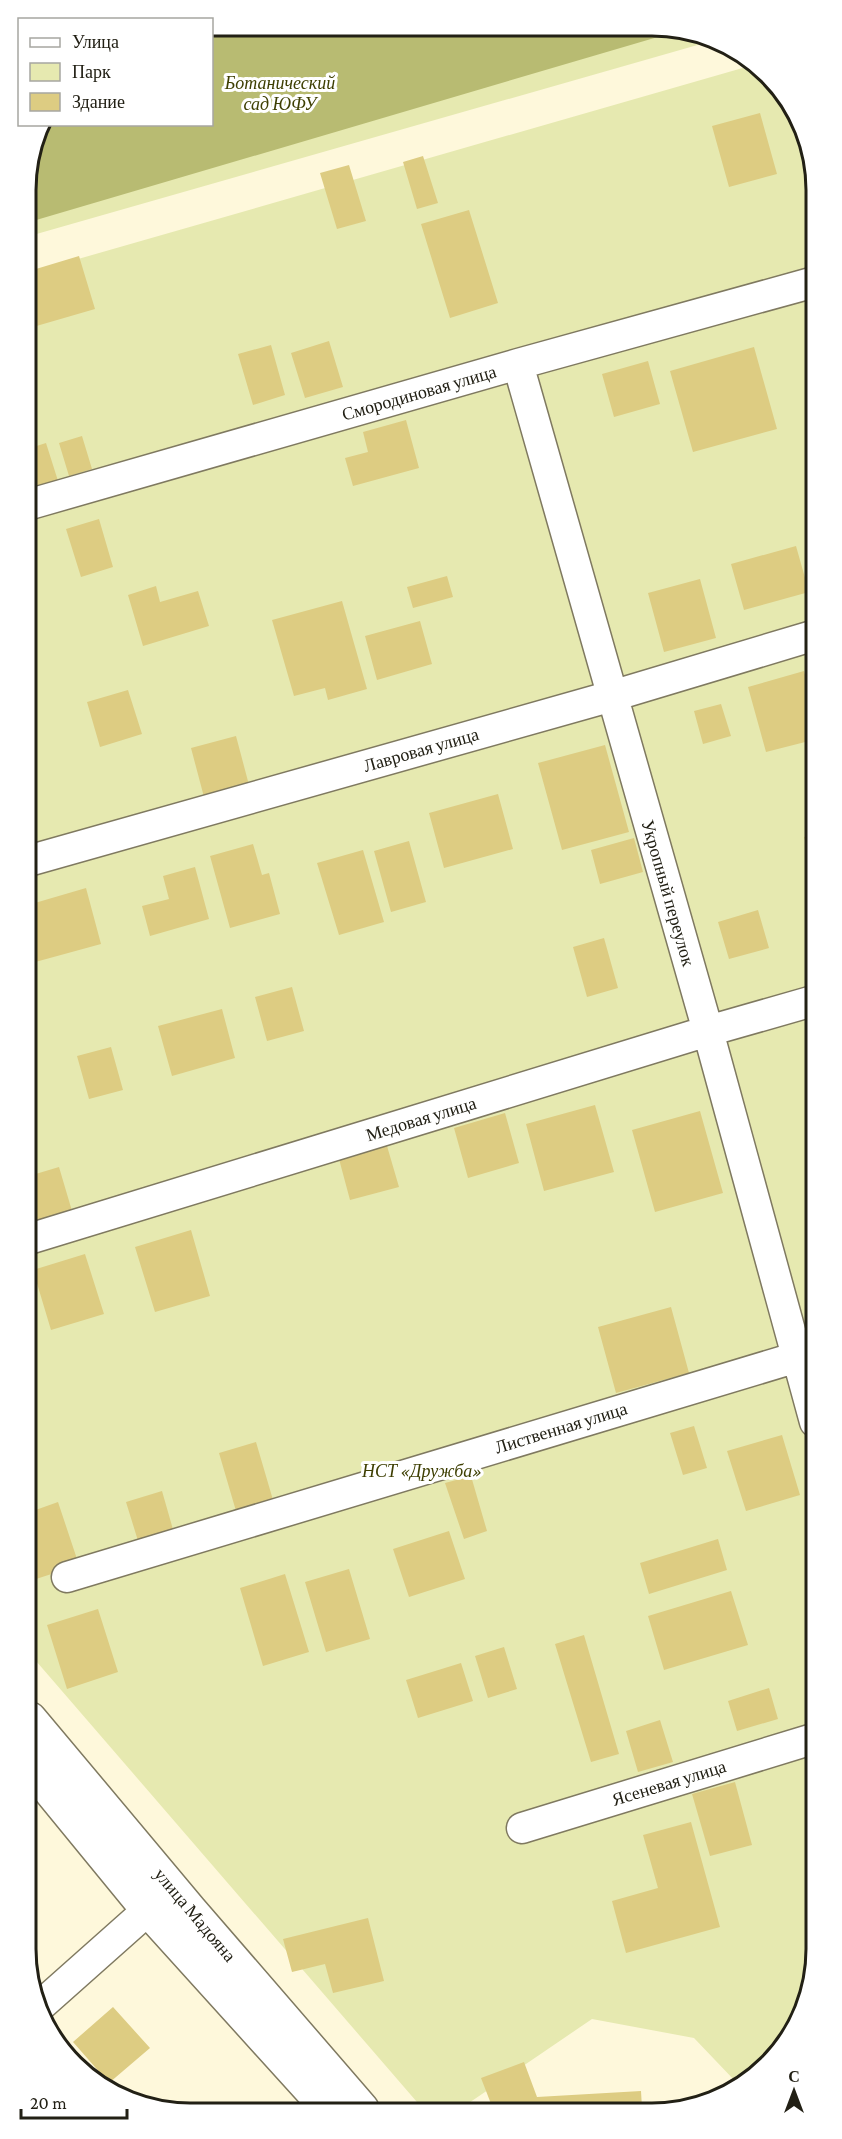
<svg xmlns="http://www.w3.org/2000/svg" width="842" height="2139" font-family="'Crimson Pro',serif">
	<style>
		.green { fill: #e6e9b0 }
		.forest { fill: #b8bb72 }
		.building { fill: #ddcc82 }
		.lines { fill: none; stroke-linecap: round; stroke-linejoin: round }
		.street-casing { stroke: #7f7960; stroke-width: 33 }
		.primary-casing { stroke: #7f7960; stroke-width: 36 }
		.street { stroke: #fff; stroke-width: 30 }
		.primary { stroke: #fff; stroke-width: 33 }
		.labels { text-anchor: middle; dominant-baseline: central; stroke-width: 6; stroke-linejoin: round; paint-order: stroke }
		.park-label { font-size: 18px; font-style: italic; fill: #3e3f03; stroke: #fff }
		.street-label { font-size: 18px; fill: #222015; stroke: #fff }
		.rim { fill: none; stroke: #222015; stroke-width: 3 }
	</style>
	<rect width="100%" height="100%" fill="#fef8db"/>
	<!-- green -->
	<path class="green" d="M212,26L684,29L708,42L26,237V179L41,125L212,124Z
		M753,65L768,73L811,148L816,1959L804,2012L776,2057L736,2082L694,2038L592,2019L460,2109H423L30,1654L26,274Z"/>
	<!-- forest -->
	<path class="forest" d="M212,26L684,29H685L26,223V179L41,125L212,124Z"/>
	<!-- building -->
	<path class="building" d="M760,113L777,174L729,187L712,126Z
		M423,156L438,203L417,209L403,162Z
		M349,165L366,221L337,229L320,173Z
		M469,210L498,303L450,318L421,224Z
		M79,256L95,309L33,327L26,303V272Z
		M329,341L343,387L305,398L291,353Z
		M271,345L285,395L253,405L238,354Z
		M754,347L777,429L693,452L670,371Z
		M648,361L660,404L614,417L602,374Z
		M406,420L419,468L353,486L345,458L368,452L363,432Z
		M82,436L92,469L69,476L59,443Z
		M46,443L59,484L36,492L27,462V449Z
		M99,519L113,567L81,577L66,529Z
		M796,546L809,592L744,610L731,564Z
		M447,576L453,597L413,608L407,587Z
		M700,579L716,638L664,652L648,593Z
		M156,586L160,602L198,591L209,626L143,646L128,595Z
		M342,601L367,689L328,700L325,688L294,696L272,620Z
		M420,621L432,664L377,680L365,636Z
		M804,671L813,704V740L766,752L748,687Z
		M128,690L142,734L100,747L87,702Z
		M721,704L731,736L703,744L694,711Z
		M236,736L249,785L204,797L191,748Z
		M605,745L629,832L562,850L538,763Z
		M28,765L33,780L28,782Z
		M498,794L513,849L444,868L429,813Z
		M813,835V865H812L804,837Z
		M634,838L643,872L600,884L591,850Z
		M409,841L426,902L391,912L374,851Z
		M253,844L262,875L269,873L280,914L230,928L210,856Z
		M363,850L384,922L339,935L317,863Z
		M195,867L209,919L150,936L142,906L169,899L163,876Z
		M86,888L101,944L28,964V905Z
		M758,910L769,948L729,959L718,922Z
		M604,938L618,988L587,997L573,947Z
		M292,987L304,1031L267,1041L255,997Z
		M222,1009L235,1058L172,1076L158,1026Z
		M111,1047L123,1090L89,1099L77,1056Z
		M595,1105L614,1172L544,1191L526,1124Z
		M700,1111L723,1193L655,1212L632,1130Z
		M505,1113L519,1163L468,1178L454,1128Z
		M387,1146L399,1187L350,1200L339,1159Z
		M59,1167L72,1211L34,1222L29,1205V1176Z
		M191,1230L210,1296L155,1312L135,1247Z
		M85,1254L104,1314L51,1330L33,1270Z
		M671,1307L689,1373L616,1393L598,1327Z
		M694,1426L707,1468L683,1475L670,1433Z
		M782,1435L800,1495L746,1511L727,1451Z
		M256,1442L273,1500L236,1511L219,1453Z
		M471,1476L487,1531L464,1539L445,1483Z
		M162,1491L174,1533L139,1544L126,1502Z
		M58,1502L79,1565L30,1581V1512Z
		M449,1531L465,1579L409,1597L393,1549Z
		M718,1539L727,1570L649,1594L640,1563Z
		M349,1569L370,1639L326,1652L305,1582Z
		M285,1574L309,1652L263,1666L240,1588Z
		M731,1591L748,1645L664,1670L648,1616Z
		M98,1609L118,1672L67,1689L47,1625Z
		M584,1635L619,1754L591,1762L555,1644Z
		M504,1647L517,1689L488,1698L475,1656Z
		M461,1663L473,1701L418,1718L406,1680Z
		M815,1666V1686L810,1668Z
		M769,1688L778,1719L737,1731L728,1701Z
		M660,1720L673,1762L638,1772L626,1731Z
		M735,1782L752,1845L710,1856L692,1794Z
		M691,1822L720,1927L626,1953L612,1901L658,1888L643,1835Z
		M368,1918L384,1981L333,1993L325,1964L292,1972L283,1939Z
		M113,2007L150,2048L109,2083L73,2042Z
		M524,2062L537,2097L641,2091L642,2108L493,2109L481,2078Z"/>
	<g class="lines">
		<defs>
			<path id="street" d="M518,364L708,1031L815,1422
				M27,505L518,364L811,283
				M28,861L612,696L812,636
				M29,1239L708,1031L813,1001
				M67,1577L814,1352
				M522,1828L816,1738
				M40,2006L148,1910"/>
			<path id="primary" d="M30,1719L190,1910L362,2109
				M30,1766L148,1910L329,2110"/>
		</defs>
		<!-- street casing -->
		<use href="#street" class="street-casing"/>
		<!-- primary casing -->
		<use href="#primary" class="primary-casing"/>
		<!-- street -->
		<use href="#street" class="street"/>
		<!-- primary -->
		<use href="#primary" class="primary"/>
	</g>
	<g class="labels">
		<!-- park labels -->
		<g class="park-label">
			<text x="280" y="83">Ботанический<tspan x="280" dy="21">сад ЮФУ</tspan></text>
			<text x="422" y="1471">НСТ «Дружба»</text>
		</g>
		<!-- street labels -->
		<g class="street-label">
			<text transform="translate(419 393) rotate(-16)">Смородиновая улица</text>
			<text transform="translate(421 750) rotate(-16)">Лавровая улица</text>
			<text transform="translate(668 893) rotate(74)">Укропный переулок</text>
			<text transform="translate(421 1119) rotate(-17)">Медовая улица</text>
			<text transform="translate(561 1428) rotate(-17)">Лиственная улица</text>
			<text transform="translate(669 1783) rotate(-17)">Ясеневая улица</text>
			<text transform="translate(195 1915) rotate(50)">улица Мадояна</text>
		</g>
	</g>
	<!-- crop -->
	<path d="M0 0H842V2139H0ZM190 36H652A154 154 0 0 1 806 190V1949A154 154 0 0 1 652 2103H190A154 154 0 0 1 36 1949V190A154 154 0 0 1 190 36Z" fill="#fff" fill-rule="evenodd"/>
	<path class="rim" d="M190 36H652A154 154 0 0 1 806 190V1949A154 154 0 0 1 652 2103H190A154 154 0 0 1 36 1949V190A154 154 0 0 1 190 36Z"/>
	<!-- legend -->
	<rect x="18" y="18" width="195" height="108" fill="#ffffff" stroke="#a7a6a1" stroke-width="1.5"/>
	<rect x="30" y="38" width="30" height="9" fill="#ffffff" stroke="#a7a6a1" stroke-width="1.5"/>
	<text x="72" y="48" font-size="18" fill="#222015">Улица</text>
	<rect x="30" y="63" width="30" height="18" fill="#e6e9b0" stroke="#a7a6a1" stroke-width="1.5"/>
	<text x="72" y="78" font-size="18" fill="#222015">Парк</text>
	<rect x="30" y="93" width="30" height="18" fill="#ddcc82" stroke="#a7a6a1" stroke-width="1.5"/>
	<text x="72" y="108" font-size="18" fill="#222015">Здание</text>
	<!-- north arrow -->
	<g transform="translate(794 2091)" stroke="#ffffff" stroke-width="4.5" paint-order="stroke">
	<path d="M0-4.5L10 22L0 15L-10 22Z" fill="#222015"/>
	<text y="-9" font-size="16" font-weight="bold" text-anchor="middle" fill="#222015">С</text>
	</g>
	<!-- scale -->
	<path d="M21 2109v9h106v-9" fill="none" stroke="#222015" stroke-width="3"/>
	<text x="30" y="2109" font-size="18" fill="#222015" stroke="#ffffff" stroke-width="4.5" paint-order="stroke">20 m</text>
</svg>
